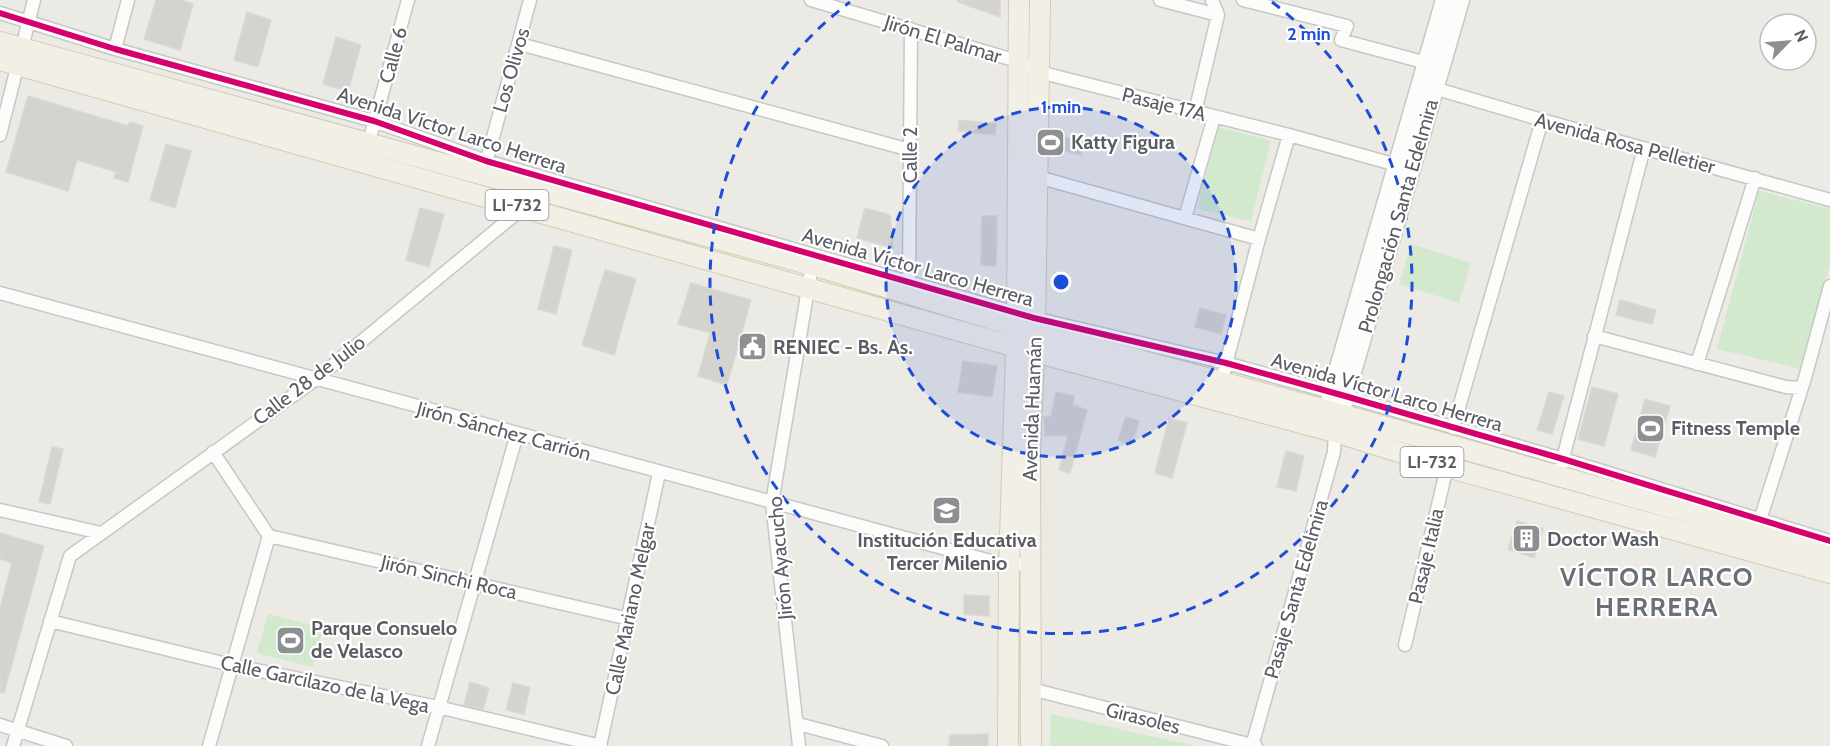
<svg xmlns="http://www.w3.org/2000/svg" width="1830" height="746" font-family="Cabin,sans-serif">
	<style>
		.green { fill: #d2e9cd }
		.building { fill: #d4d3cf; stroke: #dad8d4; stroke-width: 1.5 }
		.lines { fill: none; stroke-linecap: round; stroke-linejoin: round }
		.street-casing { stroke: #c7c7c6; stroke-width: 15 }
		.secondary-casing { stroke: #c7c8c6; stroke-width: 21 }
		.primary-casing { stroke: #d6caaf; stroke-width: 22 }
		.street { stroke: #fcfcfb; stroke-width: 12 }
		.secondary { stroke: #fcfcfb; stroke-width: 18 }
		.primary { stroke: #f2efe7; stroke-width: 20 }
		.cycleway-casing { stroke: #fff; stroke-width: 10 }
		.cycleway { stroke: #d6006c; stroke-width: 6 }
		.ring { fill: none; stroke: #1d4ed8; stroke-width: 3; stroke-dasharray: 10 8 }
		.labels { text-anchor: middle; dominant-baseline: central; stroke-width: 4.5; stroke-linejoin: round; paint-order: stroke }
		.shield { fill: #fff; stroke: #8c8e92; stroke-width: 1.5 }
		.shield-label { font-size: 18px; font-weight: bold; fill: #5a5e64 }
		.street-label { font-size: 20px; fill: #5a5e64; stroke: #fff }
		.poi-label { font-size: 20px; font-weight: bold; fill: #5a5e64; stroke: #fff; text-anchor: start }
		.district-label { font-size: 26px; font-weight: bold; letter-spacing: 1.5px; fill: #6a7176; stroke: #fff }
		.centre { fill: #1d4ed8; stroke: #fff; stroke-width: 3 }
		.ring-label { font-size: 18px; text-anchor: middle; font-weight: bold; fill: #1d4ed8; stroke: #fff; stroke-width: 4.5; stroke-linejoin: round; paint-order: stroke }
	</style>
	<rect width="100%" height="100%" fill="#ebeae4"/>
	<!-- green -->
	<path class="green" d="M1218,127L1271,141L1251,221L1197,209Z
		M1759,191L1830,209V264L1801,369L1717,349Z
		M1411,244L1471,263L1459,303L1399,284Z
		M268,614L323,628L313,667L257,653Z
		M1051,714H1052L1195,746H1050Z"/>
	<!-- building -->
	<path class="building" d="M156,0H181L193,4L180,50L144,39Z
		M958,0H1000V17L958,2Z
		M247,12L271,20L258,67L234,60Z
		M336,37L361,45L348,91L323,84Z
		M28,96L128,126L130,122L143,126L128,182L114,178L116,172L77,160L68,191L6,172Z
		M959,120L996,124L995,135L958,131Z
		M1050,134L1084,142L1081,155L1050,147Z
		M166,144L191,151L175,208L150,200Z
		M420,208L444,214L429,267L406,260Z
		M865,208L890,215L893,248L857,238Z
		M982,216H997L996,266L981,265Z
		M554,246L572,250L556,314L538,309Z
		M605,270L636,279L614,355L582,345Z
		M691,283L751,300L727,385L698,376L710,333L678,324Z
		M1620,300L1656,310L1652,324L1616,315Z
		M1200,308L1226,315L1221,334L1195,327Z
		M963,361L997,366L992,397L958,392Z
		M1592,387L1618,394L1604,446L1578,439Z
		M1056,392L1074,396L1073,405L1087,410L1070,473L1059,470L1068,435L1045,436L1044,417L1051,416Z
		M1549,392L1564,396L1552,434L1537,430Z
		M1645,399L1670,406L1655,457L1631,450Z
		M1126,417L1139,421L1131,445L1118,440Z
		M1169,418L1187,423L1172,478L1155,473Z
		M52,447L63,449L50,504L39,502Z
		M1286,451L1304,456L1296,491L1277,487Z
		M1517,521L1543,529L1534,558L1508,549Z
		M0,533L44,546L4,693L0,692V608L12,563L0,559Z
		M964,595L989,596V616L964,614Z
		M470,682L489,688L483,709L464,705Z
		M513,683L530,687L524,714L506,710Z
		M988,734V746H949L950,735Z"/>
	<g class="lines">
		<defs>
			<path id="street" d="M811,0L1017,61L1039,72L1289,135L1404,167
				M1160,0L1218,15
				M1243,0L1347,26L1341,40L1427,63
				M0,13L115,49L374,121L486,161L1034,318L1226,363L1345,396L1563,459L1830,541
				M520,44L910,150
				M115,49L128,0
				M1427,86L1542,120L1830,200
				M1195,112L1218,15L1212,0
				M0,135L34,0
				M368,145L408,0
				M485,167L530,0
				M1038,177L1259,239
				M1185,218L1214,117
				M909,280L911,29
				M0,293L1009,566L1030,562
				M1594,336L1786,387L1801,388
				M1697,364L1755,178
				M1221,383L1259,239L1289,135
				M1453,428L1542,120
				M213,452L269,536
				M1561,466L1644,148
				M0,510L101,533
				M1760,520L1805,378L1830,286
				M269,536L629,619
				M50,621L231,665L438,707L601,746
				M1405,645L1447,467
				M1031,689L1256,746
				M798,724L882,746
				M0,725L66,746
				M13,746L70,556L316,379L524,207L528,186
				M209,746L269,536
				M428,746L517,434
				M600,746L659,473
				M799,746L772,503L812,265
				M1252,746L1334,452L1335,432"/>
			<path id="secondary" d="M1325,425L1332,392L1445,0
				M1336,427L1460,0"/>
			<path id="primary" d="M0,42L812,265L1035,332L1340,414L1830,553
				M0,60L1016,347L1335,432L1447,467L1830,573
				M1008,746L1009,566L1017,326L1019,0
				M1031,746L1030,450L1035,332L1040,0"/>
		</defs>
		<!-- street casing -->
		<use href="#street" class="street-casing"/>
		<!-- secondary casing -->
		<use href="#secondary" class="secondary-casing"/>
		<!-- primary casing -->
		<use href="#primary" class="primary-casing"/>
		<!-- street -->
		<use href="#street" class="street"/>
		<!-- secondary -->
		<use href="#secondary" class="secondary"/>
		<!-- primary -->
		<use href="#primary" class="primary"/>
		<defs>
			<path id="cycleway" d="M0,13L115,49L374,121L486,161L1034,318L1226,363L1345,396L1563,459L1830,541"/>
		</defs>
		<!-- cycleway casing -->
		<use href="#cycleway" class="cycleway-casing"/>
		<!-- cycleway -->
		<use href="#cycleway" class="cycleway"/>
	</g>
	<!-- distance rings -->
	<circle cx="1061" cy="282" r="175" fill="#1d4ed8" fill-opacity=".12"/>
	<g class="ring">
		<circle cx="1061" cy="282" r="175"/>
		<path d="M1272 2A351 351 0 1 1 850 2"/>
	</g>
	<!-- icons -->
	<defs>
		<symbol id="stadium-square" viewBox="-11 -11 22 22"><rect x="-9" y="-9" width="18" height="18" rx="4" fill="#8d8f91" stroke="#fff"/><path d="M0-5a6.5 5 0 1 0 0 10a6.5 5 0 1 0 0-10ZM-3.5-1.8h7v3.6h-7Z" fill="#fff"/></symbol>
		<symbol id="civic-square" viewBox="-11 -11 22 22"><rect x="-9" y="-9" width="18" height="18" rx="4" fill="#8d8f91" stroke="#fff"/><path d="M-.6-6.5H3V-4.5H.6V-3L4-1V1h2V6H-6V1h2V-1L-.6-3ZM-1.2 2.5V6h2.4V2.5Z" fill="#fff"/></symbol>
		<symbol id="school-square" viewBox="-11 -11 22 22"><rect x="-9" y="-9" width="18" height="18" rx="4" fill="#8d8f91" stroke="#fff"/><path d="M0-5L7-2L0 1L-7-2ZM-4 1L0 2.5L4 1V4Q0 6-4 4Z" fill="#fff"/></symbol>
		<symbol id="building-square" viewBox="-11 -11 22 22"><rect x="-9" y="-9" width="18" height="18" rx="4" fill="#8d8f91" stroke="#fff"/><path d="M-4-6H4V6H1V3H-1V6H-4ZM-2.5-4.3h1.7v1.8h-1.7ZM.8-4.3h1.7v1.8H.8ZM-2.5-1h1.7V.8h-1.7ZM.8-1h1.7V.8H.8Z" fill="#fff"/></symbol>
	</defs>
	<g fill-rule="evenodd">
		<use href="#stadium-square" x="1034" y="126" width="33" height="33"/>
		<use href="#civic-square" x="736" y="330" width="33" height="33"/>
		<use href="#stadium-square" x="1634" y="412" width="33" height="33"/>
		<use href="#school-square" x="930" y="494" width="33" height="33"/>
		<use href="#building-square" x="1510" y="522" width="33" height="33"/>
		<use href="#stadium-square" x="274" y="624" width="33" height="33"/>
	</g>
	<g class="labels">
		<!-- shield labels -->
		<g class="shield">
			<rect x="485.5" y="190" width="63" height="30" rx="4.5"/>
			<rect x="1400.5" y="447" width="63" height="30" rx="4.5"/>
		</g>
		<g class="shield-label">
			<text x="517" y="205">LI-732</text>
			<text x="1432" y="462">LI-732</text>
		</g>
		<!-- street labels -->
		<g class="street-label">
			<text transform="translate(943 39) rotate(17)">Jirón El Palmar</text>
			<text transform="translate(393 55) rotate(-75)">Calle 6</text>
			<text transform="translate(511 70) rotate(-74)">Los Olivos</text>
			<text transform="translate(1164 104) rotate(14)">Pasaje 17A</text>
			<text transform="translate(452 130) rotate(18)">Avenida Víctor Larco Herrera</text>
			<text transform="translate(1625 143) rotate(15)">Avenida Rosa Pelletier</text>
			<text transform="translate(910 155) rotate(-90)">Calle 2</text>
			<text transform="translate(1398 216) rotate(-74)">Prolongación Santa Edelmira</text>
			<text transform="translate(918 267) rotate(16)">Avenida Víctor Larco Herrera</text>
			<text transform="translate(309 380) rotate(-37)">Calle 28 de Julio</text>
			<text transform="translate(1387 392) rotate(16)">Avenida Víctor Larco Herrera</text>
			<text transform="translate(1032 409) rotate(-88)">Avenida Huamán</text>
			<text transform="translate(504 431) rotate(15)">Jirón Sánchez Carrión</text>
			<text transform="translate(1426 556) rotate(-77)">Pasaje Italia</text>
			<text transform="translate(780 558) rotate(-95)">Jirón Ayacucho</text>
			<text transform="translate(449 577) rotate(13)">Jirón Sinchi Roca</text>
			<text transform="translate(1296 589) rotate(-74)">Pasaje Santa Edelmira</text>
			<text transform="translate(630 609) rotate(-78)">Calle Mariano Melgar</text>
			<text transform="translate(325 684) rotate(12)">Calle Garcilazo de la Vega</text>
			<text transform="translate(1143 718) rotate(14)">Girasoles</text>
		</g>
		<!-- poi labels -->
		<g class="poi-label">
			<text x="1071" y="142">Katty Figura</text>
			<text x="773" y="347">RENIEC - Bs. As.</text>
			<text x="1671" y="428">Fitness Temple</text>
			<text x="1547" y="539">Doctor Wash</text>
			<text x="947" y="540" text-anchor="middle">Institución Educativa<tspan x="947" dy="23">Tercer Milenio</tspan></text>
			<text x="311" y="628">Parque Consuelo<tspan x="311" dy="23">de Velasco</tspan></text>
		</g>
		<!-- district labels -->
		<g class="district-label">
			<text x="1657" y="577">VÍCTOR LARCO<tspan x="1657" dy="30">HERRERA</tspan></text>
		</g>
	</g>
	<circle cx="1061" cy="282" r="9" class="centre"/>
	<g class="ring-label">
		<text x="1309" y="40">2 min</text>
		<text x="1061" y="113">1 min</text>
	</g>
	<!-- north arrow -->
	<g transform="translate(1788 42) rotate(65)"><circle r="28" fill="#ffffff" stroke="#bdbfc1" stroke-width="1.5"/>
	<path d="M0-4.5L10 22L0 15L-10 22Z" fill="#8d8f91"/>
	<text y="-9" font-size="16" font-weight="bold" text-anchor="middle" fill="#5a5e64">N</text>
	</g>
</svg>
